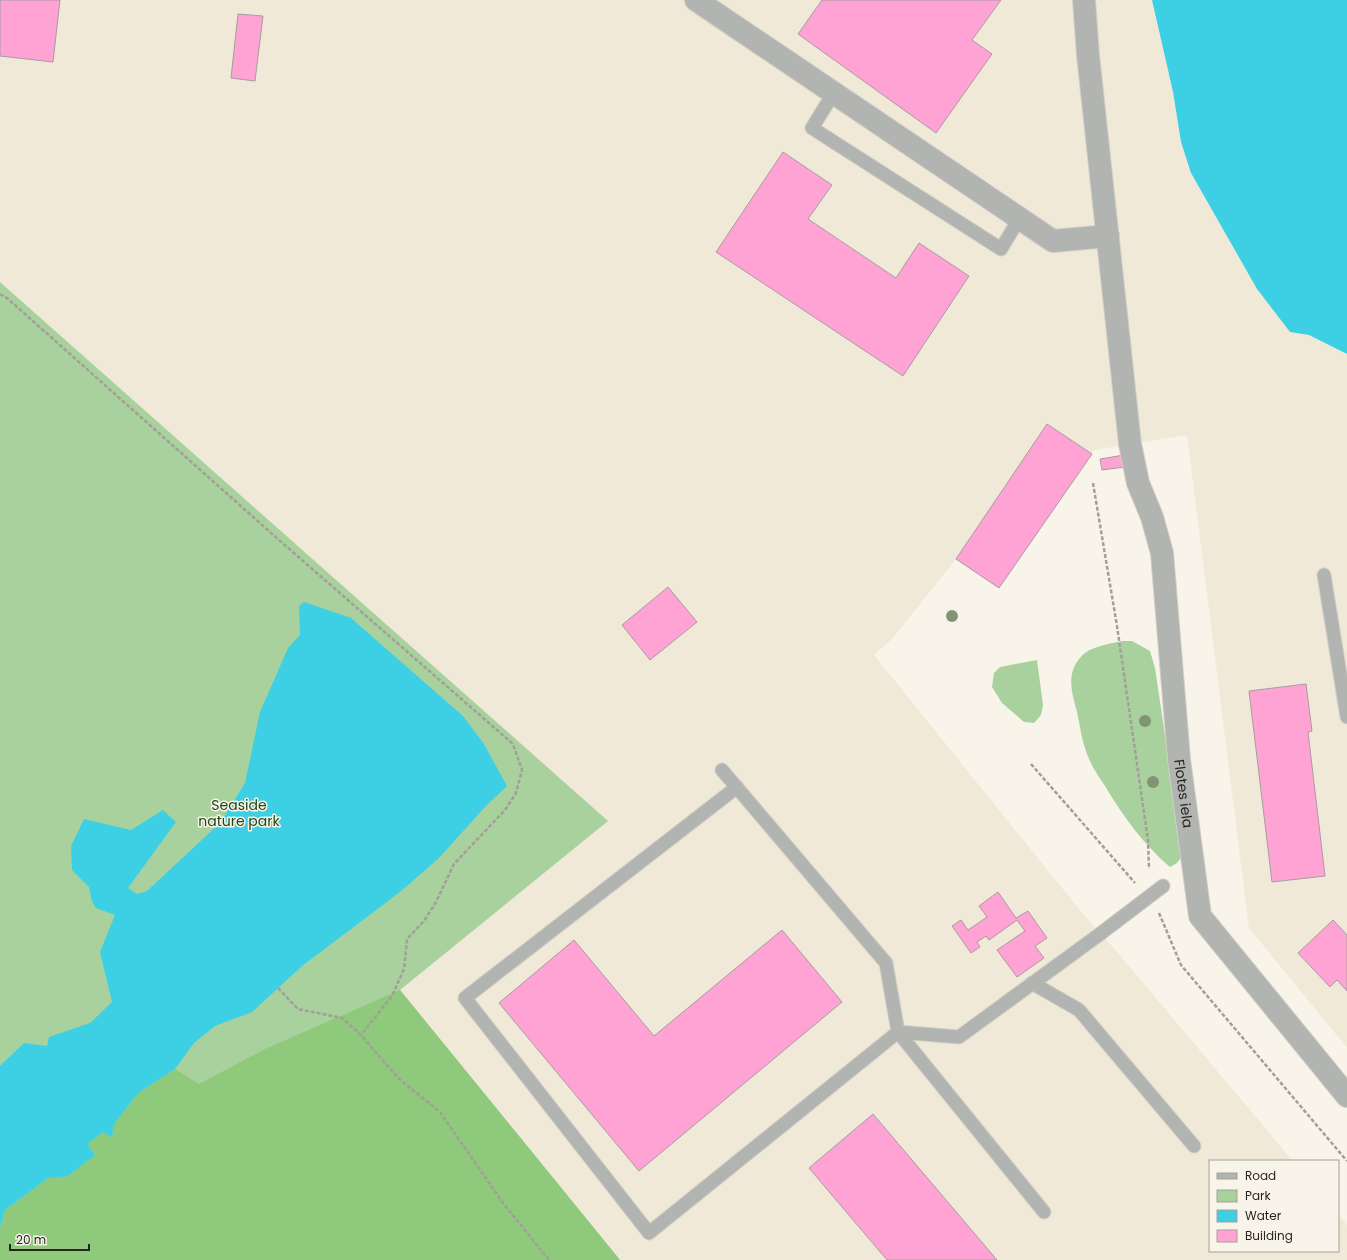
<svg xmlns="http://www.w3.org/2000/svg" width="1347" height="1260" font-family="Poppins,sans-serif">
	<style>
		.built { fill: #f1e9d8 }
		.green { fill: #a9d19e }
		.forest { fill: #8ec97c }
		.water { fill: #3dd0e4 }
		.building { fill: #fea3d4; stroke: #a69ca1 }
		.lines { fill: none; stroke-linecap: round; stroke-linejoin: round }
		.lane-casing { stroke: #d2cfc6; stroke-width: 15 }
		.street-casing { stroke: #d2cfc6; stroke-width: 24 }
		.path { stroke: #a29f98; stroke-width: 2.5; stroke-dasharray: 4 2; stroke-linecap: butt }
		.lane { stroke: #b1b4b0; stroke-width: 13 }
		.street { stroke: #b1b4b0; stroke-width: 22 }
		.tree { fill: #819473 }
		.labels { text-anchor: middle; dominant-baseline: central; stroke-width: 3; stroke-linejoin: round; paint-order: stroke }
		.street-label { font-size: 14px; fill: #272522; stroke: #f8f4ea }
		.park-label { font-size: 14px; fill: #204612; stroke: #f8f4ea }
	</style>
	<rect width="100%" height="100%" fill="#f8f4ea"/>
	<!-- built -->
	<path class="built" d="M0,0H1152L1173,92L1181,142L1191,173L1257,289L1290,332L1309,335L1347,354V1048L1249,928L1187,435L1094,450L999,588L956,559L893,638L874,655L1083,914L1118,953L1293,1161H1210V1251H1338V1214L1347,1225V1260H620L400,990L607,821L0,282Z"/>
	<!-- green -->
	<path class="green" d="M0,282L608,821L400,990L620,1260H0Z
		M1123,641H1132L1150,651L1155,668L1181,843L1182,856L1177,863L1170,867C1143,844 1123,816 1105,786C1098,776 1091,765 1087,754C1082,741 1080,726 1077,712C1071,690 1065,670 1085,653C1094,646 1112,643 1123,641Z
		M1037,660L1043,705L1041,715L1034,723L1024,722L1002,703L992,687L994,673L1000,667Z"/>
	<!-- forest -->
	<path class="forest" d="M400,990L620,1260H0V1228L5,1210L48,1178L68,1176L95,1155L87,1144L103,1132L112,1138L114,1124L138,1093L175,1069L199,1084L265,1049Z"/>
	<!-- water -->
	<path class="water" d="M1152,0H1347V354L1309,335L1290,332L1257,289L1191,173L1181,142L1173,92Z
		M304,602L351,618L463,716L484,744L507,786L485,807L438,859L400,892L302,966L252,1012L215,1026L194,1043L175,1069L138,1093L114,1124L112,1138L103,1132L87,1144L95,1155L68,1176L48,1178L5,1210L0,1228V1066L24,1043L47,1046L49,1037L90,1023L112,1002L100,952L115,915L96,908L92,902L89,887L72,870L71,846L84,819L131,830L163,810L176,822L128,888L137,894L147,891L220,823L245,783L260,712L288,648L300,635L299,606Z"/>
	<!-- building -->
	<path class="building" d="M0,0H60L53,62L0,56Z
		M822,0H1001L972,40L992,54L936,133L798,34Z
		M238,14L263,16L255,81L231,78Z
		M783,152L832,185L808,219L896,278L919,243L969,276L903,376L716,252Z
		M1047,424L1092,454L999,588L956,559Z
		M1124,455L1125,467L1102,470L1100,459Z
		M668,587L697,622L650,660L622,625Z
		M1306,684L1312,731L1308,732L1325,876L1272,882L1249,691Z
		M998,892L1016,918L1028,911L1047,938L1035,946L1044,958L1017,977L997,950L1025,931L1017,920L989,940L986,936L977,942L980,947L971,953L952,926L961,920L968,930L987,917L979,906Z
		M1333,920L1347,935V991L1337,980L1330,987L1298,953Z
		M782,930L842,1002L639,1171L499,1003L574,940L654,1036Z
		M873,1114L997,1260H887L809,1168Z"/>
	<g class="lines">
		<defs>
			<path id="lane" d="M833,94L812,128L1001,249L1019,219
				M1324,575L1347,717
				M722,770L886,963L898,1032L1044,1212
				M737,787L465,998L649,1233L898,1032L959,1037L1100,934L1163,886
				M1032,983L1079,1010L1194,1146"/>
			<g id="street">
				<path d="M696,0L1053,241L1108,236"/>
				<path id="s1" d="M1084,0L1088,55L1130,444L1138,483L1152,517L1162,553L1179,759L1200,916L1347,1096"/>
			</g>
		</defs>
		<!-- lane casing -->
		<use href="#lane" class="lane-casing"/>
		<!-- street casing -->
		<use href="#street" class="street-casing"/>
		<!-- path -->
		<path class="path" d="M0,294L7,298L279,540L513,744L522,770L516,793L505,810L454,864L436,902L424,921L407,939L404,969L392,996L361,1035
			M1093,483L1117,626L1148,840L1149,869
			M1031,764L1135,883
			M1159,913L1181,965L1347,1161
			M278,988L298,1009L342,1018L361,1035L399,1079L440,1112L503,1203L549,1260"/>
		<!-- lane -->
		<use href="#lane" class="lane"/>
		<!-- street -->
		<use href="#street" class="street"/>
	</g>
	<!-- trees -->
	<g class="tree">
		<circle cx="952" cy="616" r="6"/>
		<circle cx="1145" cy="721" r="6"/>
		<circle cx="1153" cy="782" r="6"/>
	</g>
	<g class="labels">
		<!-- street labels -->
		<g class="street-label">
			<text stroke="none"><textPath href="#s1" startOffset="802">Flotes iela</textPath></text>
		</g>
		<!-- park labels -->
		<g class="park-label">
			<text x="239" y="805">Seaside<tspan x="239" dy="16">nature park</tspan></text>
		</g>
	</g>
	<!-- legend -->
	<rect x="1209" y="1160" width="130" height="92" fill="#f8f4ea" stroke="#a4a19a"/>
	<rect x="1217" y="1173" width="20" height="6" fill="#b1b4b0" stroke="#a4a19a"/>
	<text x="1245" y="1180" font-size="12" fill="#272522">Road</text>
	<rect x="1217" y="1190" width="20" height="12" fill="#a9d19e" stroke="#a4a19a"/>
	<text x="1245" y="1200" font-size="12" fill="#272522">Park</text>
	<rect x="1217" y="1210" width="20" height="12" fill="#3dd0e4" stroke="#a4a19a"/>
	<text x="1245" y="1220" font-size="12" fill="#272522">Water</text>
	<rect x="1217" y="1230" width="20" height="12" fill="#fea3d4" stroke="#a4a19a"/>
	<text x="1245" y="1240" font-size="12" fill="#272522">Building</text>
	<!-- scale -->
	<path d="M10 1244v6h79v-6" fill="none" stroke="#272522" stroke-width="2"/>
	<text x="16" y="1244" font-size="12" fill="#272522" stroke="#f8f4ea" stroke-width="3" paint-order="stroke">20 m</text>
</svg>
